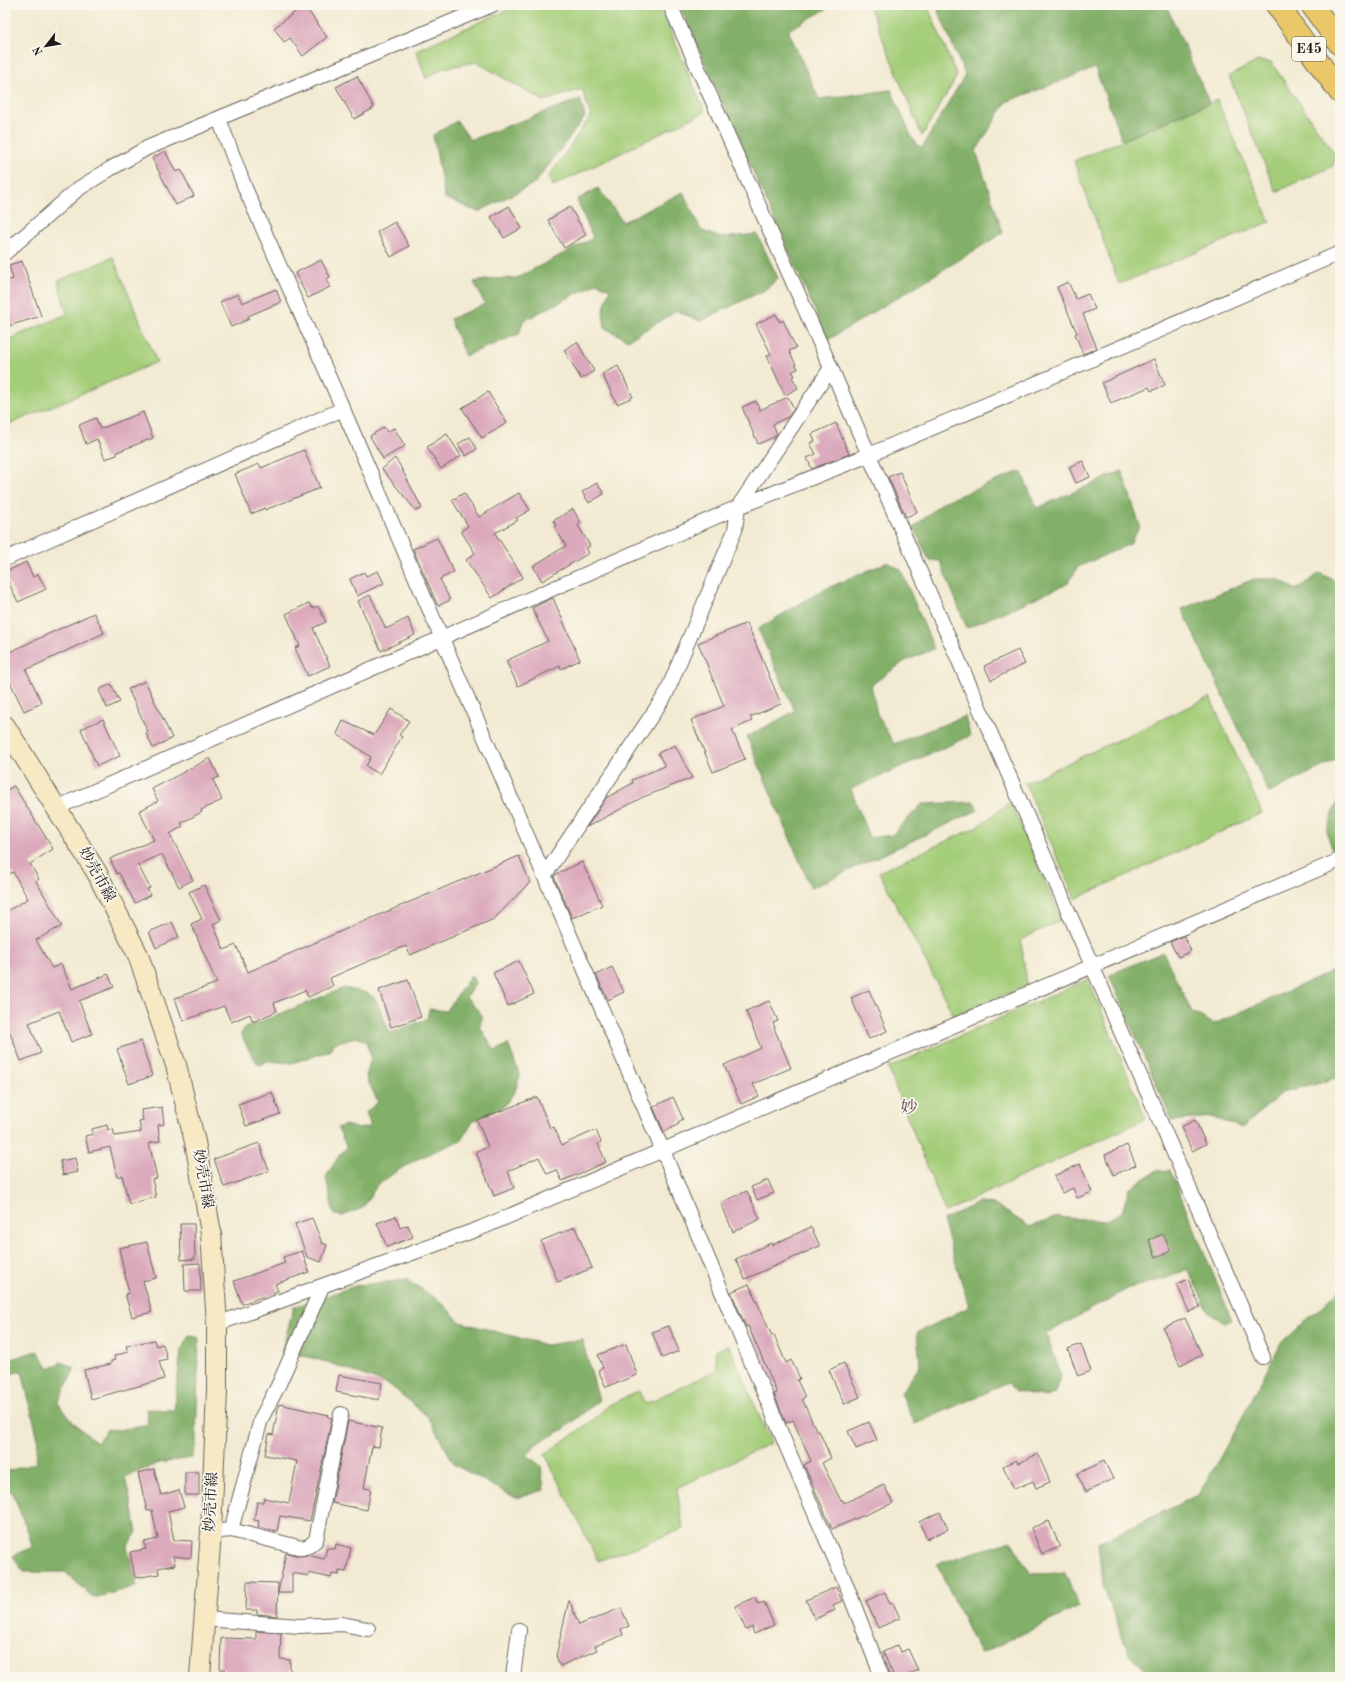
<svg xmlns="http://www.w3.org/2000/svg" width="1345" height="1682" font-family="'Old Standard TT','Noto Serif JP',serif">
	<style>
		.green { fill: #a4cd79; stroke: #60744a }
		.forest { fill: #83b069; stroke: #506642 }
		.building { fill: #dba9bc }
		.lines { fill: none; stroke-linecap: round; stroke-linejoin: round }
		.street-casing { stroke: #67645c; stroke-width: 16 }
		.secondary-casing { stroke: #67645c; stroke-width: 22 }
		.highway-casing { stroke: #67645c; stroke-width: 24 }
		.street { stroke: #fff; stroke-width: 14 }
		.secondary { stroke: #f7e9c3; stroke-width: 20 }
		.highway { stroke: #eac769; stroke-width: 22 }
		.labels { text-anchor: middle; dominant-baseline: central; stroke-width: 3.5; stroke-linejoin: round; paint-order: stroke }
		.shield { fill: #fbf7ec; stroke: #5f5e5a; stroke-width: 1 }
		.shield-label { font-size: 14px; font-weight: bold; fill: #1c1c1c }
		.street-label { font-size: 15px; fill: #1c1c1c; stroke: #fbf7ec }
		.quarter-label { font-size: 17px; fill: #5f4d54; stroke: #fbf7ec }
	</style>
	<rect width="100%" height="100%" fill="#fbf7ec"/>
	<filter id="ink" filterUnits="userSpaceOnUse"><feTurbulence type="fractalNoise" baseFrequency=".025" numOctaves="2"/><feDisplacementMap in="SourceGraphic" scale="8" xChannelSelector="R" yChannelSelector="G"/><feConvolveMatrix kernelMatrix="1 2 1 2 8 2 1 2 1" color-interpolation-filters="sRGB"/></filter>
	<filter id="wash" filterUnits="userSpaceOnUse"><feTurbulence type="fractalNoise" baseFrequency=".012" numOctaves="4" result="noise"/><feDisplacementMap in="SourceGraphic" scale="16" xChannelSelector="R" yChannelSelector="G"/><feGaussianBlur stdDeviation="0.9" result="paint"/><feColorMatrix in="noise" values="0 0 0 0 0 0 0 0 0 0 0 0 0 0 0 0 0 1.4 0 .05"/><feComposite in="paint" operator="in"/></filter>
	<g filter="url(#wash)">
		<rect width="100%" height="100%" fill="#f2ead2"/>
		<!-- green -->
		<path class="green" d="M519,5H659L705,112L553,186L548,178L591,116L582,89L544,101L476,62L443,68L426,79L416,50Z
			M869,5H927L957,76L922,136Z
			M1258,61L1271,62L1336,156L1333,166L1276,192L1229,76Z
			M1217,100L1270,222L1119,284L1074,161Z
			M113,257L157,362L5,426V341L67,314L58,281Z
			M1210,697L1262,813L1075,899L1025,783Z
			M1010,802L1062,920L1030,935L1021,941L1027,986L954,1016L879,872L979,826Z
			M1088,979L1146,1119L945,1212L888,1068Z
			M729,1345L771,1443L677,1488L683,1529L598,1561L545,1454L592,1421L609,1405L639,1391L645,1404L717,1370L715,1351Z"/>
		<!-- forest -->
		<path class="forest" d="M679,5H834L788,30L819,99L891,90L912,138L922,148L965,75L936,5H1166L1209,102L1122,140L1095,68L1006,102L976,151L1003,233L828,340Z
			M580,99L585,117L535,183L478,212L445,198L433,135L457,121L470,140Z
			M598,188L623,222L683,192L701,230L721,238L757,234L778,278L765,290L700,321L677,311L628,340L605,328L603,312L610,289L597,283L523,321L519,334L465,356L450,319L485,304L474,282L492,279L517,278L593,238L577,200Z
			M1021,471L1037,508L1122,471L1140,526L1130,544L1078,567L1067,584L967,628L940,561L929,560L914,527L943,502Z
			M888,562L901,570L934,649L905,661L871,685L877,714L894,744L965,716L970,736L851,789L869,838L892,835L922,804L974,802L978,810L811,888L747,737L795,711L758,629L823,590Z
			M1319,573L1340,583V758L1269,793L1182,609L1254,579H1278L1296,590Z
			M1340,793V849L1333,852L1327,832Z
			M1163,952L1192,1012L1214,1024L1335,970L1340,982V1076L1329,1080L1283,1092L1242,1128L1211,1117L1172,1121L1109,975Z
			M471,976L476,983L466,997L482,1015L480,1027L495,1051L508,1044L520,1076L515,1091L504,1106L473,1121L461,1140L415,1160L397,1171L377,1185L363,1208L342,1216L334,1215L326,1177L340,1154L347,1148L338,1128L345,1125L359,1129L371,1126L366,1112L378,1102L366,1077L371,1057L366,1041L356,1037L334,1043L330,1051L292,1063L268,1061L259,1065L250,1052L241,1034L245,1028L344,988L367,993L375,998L390,1033L427,1019L429,1009L446,1011Z
			M1170,1170L1232,1320L1225,1323L1209,1313L1188,1269L1167,1278L1129,1288L1046,1334L1061,1375L1054,1394L1046,1397L1016,1391L1008,1383L915,1424L901,1393L920,1366L917,1333L969,1307L943,1220L978,1203L994,1204L1030,1227L1057,1217L1105,1221L1122,1212L1129,1188L1157,1171Z
			M407,1280L441,1302L460,1322L546,1345L582,1340L599,1400L564,1429L536,1444L527,1455L541,1466L544,1490L516,1498L455,1465L428,1417L390,1385L327,1362L282,1350L294,1307L358,1285Z
			M1340,1289V1677H1149V1673L1129,1654L1103,1586L1098,1543L1198,1495L1222,1455L1281,1344Z
			M189,1335L199,1338L196,1444L192,1458L159,1463L125,1477L137,1532L127,1547L137,1586L94,1598L65,1572H24L13,1556L32,1547L29,1535L12,1491L5,1492V1472L36,1463L38,1439L22,1371L5,1375V1361L37,1351L50,1369L61,1362L75,1368L58,1403L73,1422L97,1443L107,1429L119,1430L148,1424L146,1409L174,1410L181,1351Z
			M1011,1541L1031,1574L1065,1573L1079,1607L980,1654L937,1564Z"/>
		<g id="blocks">
			<!-- building -->
			<path class="building" d="M304,5L327,37L303,56L290,38L284,42L274,28Z
				M357,76L374,108L354,119L336,87Z
				M165,151L176,172L181,170L194,196L176,205L152,158Z
				M509,206L522,228L504,238L491,217Z
				M570,207L586,235L564,248L548,220Z
				M395,222L409,246L391,257L377,232Z
				M321,260L330,277L326,280L330,287L308,298L295,273Z
				M22,261L41,316L5,327V281L13,279L9,265Z
				M1068,282L1076,299L1088,294L1095,309L1083,314L1097,348L1083,354L1075,334L1077,333L1057,287Z
				M276,289L281,302L248,316L249,319L231,327L220,302L238,294L242,303Z
				M776,314L780,322L783,320L796,348L789,351L798,369L792,371L795,376L792,377L798,388L785,395L767,356L771,354L756,324Z
				M577,342L594,371L581,379L564,350Z
				M1154,359L1165,385L1151,391L1149,387L1111,403L1102,383Z
				M618,366L633,397L617,404L602,374Z
				M488,392L507,423L482,438L462,408Z
				M788,397L794,409L788,417L773,424L777,434L774,437L758,444L742,407L756,401L760,410Z
				M143,412L153,438L117,452V455L105,459L97,439L86,444L79,425L96,418L100,429Z
				M836,423L849,454L812,469L807,458L816,454L810,443L815,441L812,434Z
				M384,427L387,432L394,428L405,446L383,459L370,436Z
				M447,434L461,456L441,469L427,447Z
				M470,437L477,449L466,456L458,444Z
				M304,450L320,488L265,510V508L251,514L235,474L259,464L261,468Z
				M395,458L399,464L422,508L416,511L382,469Z
				M1083,461L1090,477L1076,483L1069,467Z
				M900,472L917,512L906,517L888,477Z
				M597,483L604,494L589,503L582,492Z
				M464,493L479,517L519,493L530,510L516,518L518,520L495,533L523,577L492,598L466,560L475,553L461,531L468,526L452,500Z
				M573,509L581,523L578,525L590,546L586,548L589,553L542,581L533,566L566,546L554,526L556,525L553,521Z
				M437,538L454,572L440,579L450,600L438,606L413,549Z
				M26,562L33,577L38,574L46,589L18,602L5,575V572Z
				M378,571L384,583L357,596L350,579L364,572L366,576Z
				M370,595L386,629L408,618L415,635L381,651L358,601Z
				M553,598L580,660L561,669L560,666L518,686L506,661L548,641L532,608Z
				M309,603L312,608L318,606L326,622L313,628L330,666L308,676L295,648L300,646L286,614Z
				M94,613L104,633L26,670L42,703L24,711L8,678L5,679V654Z
				M747,623L781,704L750,717L752,721L732,730L745,759L713,772L691,720L724,706L698,643Z
				M1018,650L1025,664L991,680L984,666Z
				M145,681L172,738L153,748L146,733L148,732L128,689Z
				M111,684L120,702L107,708L99,690Z
				M391,709L409,721L399,735L402,737L379,774L366,766L371,757L337,734L343,721L374,735Z
				M103,719L120,756L97,766L81,729Z
				M675,745L692,778L643,797L587,827L606,798L633,783L632,780L665,766L658,753Z
				M210,758L219,777L213,780L222,800L201,810L202,812L181,823L183,826L170,834L193,880L179,887L162,854L138,865L150,888L147,889L150,895L135,903L119,873L117,874L110,859L154,840L139,811L158,801L152,789Z
				M14,786L53,849L30,864L39,879L36,881L62,926L36,940L52,968L61,964L72,989L108,974L114,987L79,1001L92,1034L71,1042L59,1011L29,1023L41,1053L21,1061L5,1020V912L28,899L13,872L5,876V791Z
				M519,856L530,882L494,919L410,955L406,946L385,954L330,978L333,986L308,997L305,990L274,1003L277,1011L253,1022L250,1014L231,1022L224,1006L183,1021L175,998L217,983L191,924L202,919L189,892L204,885L221,920L213,924L224,950L236,945L248,972L353,926Z
				M582,862L602,905L572,918L554,877L556,874Z
				M172,922L179,937L156,948L149,932Z
				M1184,936L1191,951L1178,957L1170,942Z
				M519,961L534,994L508,1006L493,973Z
				M612,967L624,992L608,1000L596,975Z
				M408,980L421,1017L391,1027L379,990Z
				M869,990L887,1031L869,1039L851,998Z
				M769,1001L778,1021L773,1023L775,1028H774L791,1068L753,1084L759,1096L741,1104L724,1065L761,1048L746,1011Z
				M141,1041L152,1076L129,1084L117,1049Z
				M272,1092L280,1114L246,1126L238,1104Z
				M537,1097L550,1128L554,1127L562,1145L596,1130L601,1142L598,1144L606,1162L562,1181L557,1170L547,1174L539,1157L508,1171L514,1188L494,1196L476,1152L488,1147L477,1120Z
				M673,1097L683,1119L678,1122L679,1124L664,1132L653,1107Z
				M162,1107L164,1124L158,1125L160,1141L149,1143L157,1178L152,1179L156,1197L129,1204L122,1175L117,1177L110,1147L89,1152L85,1136L93,1134L92,1129L107,1125L108,1130L113,1129L115,1136L141,1132L139,1121L143,1120L141,1110Z
				M1195,1120L1206,1144L1192,1151L1181,1127Z
				M259,1143L269,1171L224,1187L214,1159Z
				M1127,1145L1136,1165L1114,1175L1105,1155Z
				M75,1158L78,1172L63,1175L60,1161Z
				M1080,1164L1092,1192L1077,1198L1073,1188L1062,1193L1054,1176Z
				M768,1180L774,1193L757,1200L751,1187Z
				M747,1191L760,1219L733,1232L721,1203Z
				M396,1216L400,1228L408,1225L413,1237L387,1247L377,1223Z
				M312,1218L322,1243L327,1245L321,1262L307,1257L295,1224Z
				M180,1224H194L195,1259L181,1260Z
				M575,1227L592,1268L558,1282L541,1241Z
				M811,1227L820,1246L745,1279L736,1259L771,1243L772,1245Z
				M1163,1234L1171,1251L1156,1257L1149,1240Z
				M147,1242L156,1278L143,1281L152,1312L132,1317L125,1294L129,1293L119,1248Z
				M302,1251L309,1272L275,1284L278,1291L242,1304L234,1281L285,1263L283,1257Z
				M200,1263L201,1291H185L184,1264Z
				M1188,1279L1200,1307L1189,1312L1177,1284Z
				M749,1284L772,1336L774,1335L786,1363L791,1360L798,1374L800,1379L797,1380L805,1397L802,1399L817,1432L819,1431L831,1458L822,1463L841,1501L843,1500L844,1503L884,1485L893,1503L832,1529L804,1465L811,1461L793,1420L786,1423L774,1394L777,1393L768,1371L748,1326L746,1327L731,1292Z
				M1185,1318L1202,1355L1180,1365L1163,1328Z
				M669,1326L679,1351L662,1358L652,1332Z
				M154,1340L156,1346L163,1344L167,1359L159,1361L164,1379L91,1399L84,1370L111,1364V1361L115,1360L114,1356L128,1352L126,1346Z
				M626,1344L637,1375L606,1387L598,1370L603,1368L598,1355Z
				M1081,1344L1091,1371L1078,1376L1068,1349Z
				M844,1363L860,1397L844,1404L829,1370Z
				M339,1375L382,1383L379,1400L336,1392Z
				M279,1404L329,1415L328,1417L332,1418L310,1521L280,1516L277,1531L258,1527L259,1521L254,1520L257,1502H263L264,1498L289,1503L297,1461L265,1455L269,1434L273,1435Z
				M348,1421L382,1428L379,1447L372,1446L364,1488L371,1489L367,1510L332,1503Z
				M869,1422L877,1440L856,1449L848,1431Z
				M1038,1454L1050,1482L1036,1488L1033,1481L1014,1489L1003,1466L1016,1460L1018,1463Z
				M1104,1461L1113,1479L1086,1492L1077,1474Z
				M154,1469L161,1495L179,1490L184,1507L168,1511L174,1540L192,1541L191,1558L173,1556L175,1565L158,1568L159,1574L135,1578L130,1552L146,1549L144,1542L158,1539L152,1510L147,1511L138,1473Z
				M185,1472H199V1495H185Z
				M940,1512L948,1529L927,1539L919,1522Z
				M1049,1521L1060,1547L1042,1554L1031,1528Z
				M336,1544L351,1548L346,1572L339,1571V1575L332,1574L331,1578L309,1573V1576L292,1573V1593H278L286,1553L300,1556L307,1555L324,1559L327,1548L335,1549Z
				M247,1582L278,1583L277,1616L257,1614V1610H246Z
				M836,1587L842,1601L833,1605L835,1610L815,1619L806,1600Z
				M885,1592L890,1604L893,1603L900,1618L878,1628L866,1601Z
				M755,1597L758,1604L764,1602L774,1625L754,1634L752,1627L746,1630L735,1606Z
				M569,1600L579,1625L621,1608L629,1626L621,1629L623,1635L595,1646L597,1650L560,1666L556,1656Z
				M256,1631L281,1633L280,1659L290,1660V1677L225,1674V1669H220L221,1638L256,1639Z
				M898,1645L901,1652L908,1649L918,1670L904,1677H894L883,1652Z"/>
		</g>
	</g>
	<g filter="url(#ink)">
		<use href="#blocks" fill-opacity="0" stroke="#67645c" stroke-width="1"/>
		<g class="lines">
			<defs>
				<path id="street" d="M670,5L831,368L1263,1357
					M219,119L245,188L343,409L663,1151L809,1500L845,1582L882,1677
					M5,253L78,189L110,169L147,148L492,5
					M5,559L343,409
					M56,808L738,507L869,455L1340,253
					M544,876L666,694L735,530L738,507L831,368
					M217,1324L481,1228L1340,860
					M231,1530L302,1548L309,1546L316,1540L341,1414
					M211,1532L231,1530L261,1419L278,1386L322,1287
					M204,1619L300,1626L342,1624L368,1629
					M513,1677L519,1630"/>
				<path id="secondary" d="M5,726L97,873L138,955L176,1065L195,1142L211,1233L217,1324V1391L211,1532L200,1677"/>
				<path id="highway" d="M1277,5L1340,92
					M1312,5L1340,44"/>
			</defs>
			<!-- street casing -->
			<use href="#street" class="street-casing"/>
			<!-- secondary casing -->
			<use href="#secondary" class="secondary-casing"/>
			<!-- highway casing -->
			<use href="#highway" class="highway-casing"/>
			<!-- street -->
			<use href="#street" class="street"/>
			<!-- secondary -->
			<use href="#secondary" class="secondary"/>
			<!-- highway -->
			<use href="#highway" class="highway"/>
		</g>
	</g>
	<g class="labels">
		<!-- shield labels -->
		<rect class="shield" x="1292" y="37" width="34" height="24" rx="3"/>
		<g class="shield-label">
			<text x="1309" y="49">E45</text>
		</g>
		<!-- street labels -->
		<g class="street-label">
			<text transform="translate(96 875) rotate(61)">妙売市線</text>
			<text transform="translate(202 1179) rotate(80)">妙売市線</text>
			<text transform="translate(212 1502) rotate(-87)">妙売市線</text>
		</g>
		<!-- quarter labels -->
		<g class="quarter-label">
			<text x="909" y="1108">妙</text>
		</g>
	</g>
	<!-- margin -->
	<rect width="1345" height="1682" fill="none" stroke="#fbf7ec" stroke-width="20"/>
	<!-- north arrow -->
	<g transform="translate(46 46) rotate(239)" stroke="#fbf7ec" stroke-width="3" paint-order="stroke">
	<path d="M0-3L7 15L0 10L-7 15Z" fill="#1c1c1c"/>
	<text y="-6" font-size="11" font-weight="bold" text-anchor="middle" fill="#1c1c1c">N</text>
	</g>
</svg>
